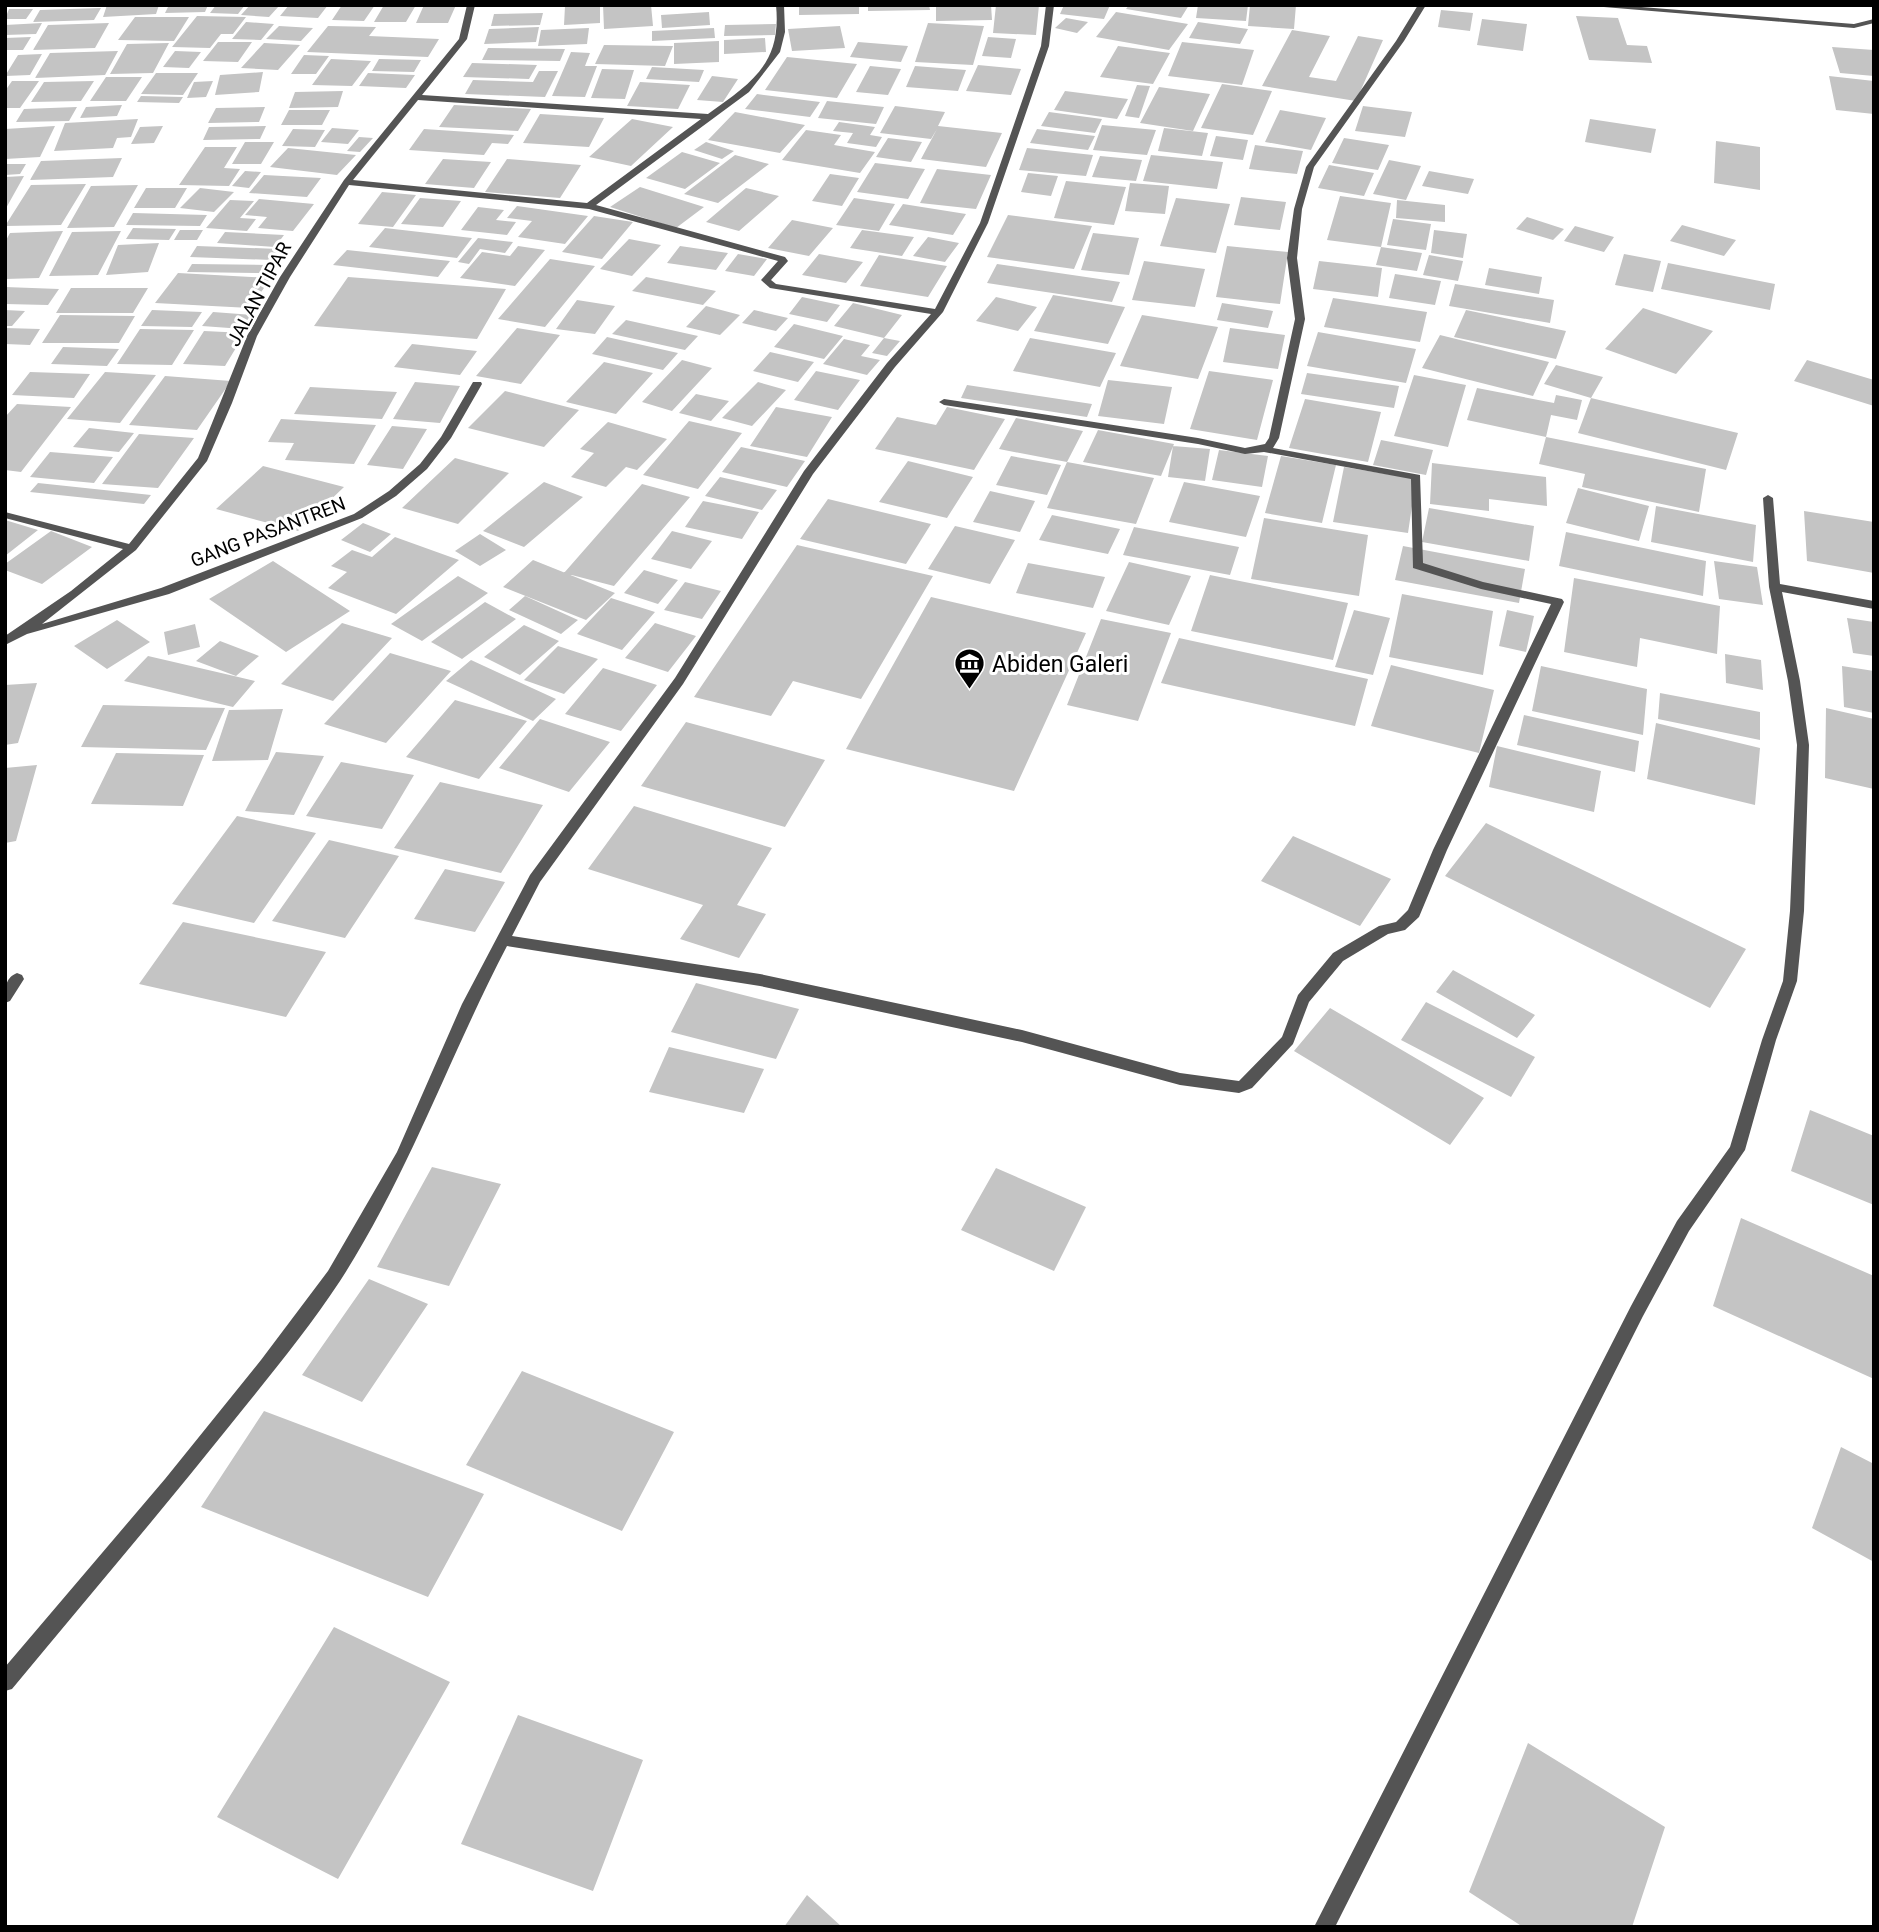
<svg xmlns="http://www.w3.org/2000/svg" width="1879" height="1932" font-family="Roboto,sans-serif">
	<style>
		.building { fill: #c4c4c4 }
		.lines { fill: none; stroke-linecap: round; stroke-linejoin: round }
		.minor { fill: #545454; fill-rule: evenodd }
		.labels { text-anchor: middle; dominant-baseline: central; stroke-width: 6; stroke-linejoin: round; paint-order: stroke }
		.far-street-label { font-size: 19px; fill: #000; stroke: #fff }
		.poi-label { font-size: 23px; fill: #000; stroke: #fff; text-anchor: start }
	</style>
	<rect width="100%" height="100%" fill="#fff"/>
	<!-- building -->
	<path class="building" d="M107,5H159L156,14L103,17Z
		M169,5H208L205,12L165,13Z
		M216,5H245L238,14L210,13Z
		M250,5H270L279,6L269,17L241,15Z
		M289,5H328L318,18L280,16Z
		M342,5H375L364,21L332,20Z
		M384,5H416L406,22H374Z
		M424,5H456L448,23H416Z
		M600,5V23L564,25L565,6Z
		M603,5H651L653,26L604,29Z
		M799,5H859V14L799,15Z
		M868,5H929L930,10L868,11Z
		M936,5H991L992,20L936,21Z
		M996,5H1039L1036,35L993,33Z
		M1064,5H1110L1104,19L1060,14Z
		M1129,5H1189L1181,18L1126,9Z
		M1198,5H1248L1246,21L1196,18Z
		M1250,5H1296L1294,29L1248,26Z
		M101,8L94,20L33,22L40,10Z
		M9,9H33L26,19H5Z
		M1441,10L1473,13L1470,31L1438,27Z
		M709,12L710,25L662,28L661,15Z
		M1116,12L1188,24L1169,50L1096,37Z
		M543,13L540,25L491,26L494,14Z
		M197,16L246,17L233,34H221L210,48L172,47Z
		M1576,16L1618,18L1627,45L1647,46L1652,63L1589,60Z
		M135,17H189L174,41L118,40Z
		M1066,18L1088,22L1077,33L1055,28Z
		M1482,19L1527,24L1523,51L1477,45Z
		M246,22L274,24L261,40L232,39Z
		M1198,22L1248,29L1240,44L1189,38Z
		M42,23L36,34L5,35V25Z
		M109,23L95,48L33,50L48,25Z
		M928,23L984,26L973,65L915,62Z
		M776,24L775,35L724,36L725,25Z
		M279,26L313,28L301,41L266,39Z
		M328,26L376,27L369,36L439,39L428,57L307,52Z
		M840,26L845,48L792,51L788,29Z
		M539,27L536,42L484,44L489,29Z
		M589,28L587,44L538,46L541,30Z
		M714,28L715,38L652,41V31Z
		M1292,30L1330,36L1309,77L1336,81L1358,36L1383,40L1356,101L1262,86Z
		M31,37L23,50H5V38Z
		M988,37L1016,39L1011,58L982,56Z
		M765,38L766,52L724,54V40Z
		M719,41V62L674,64V43Z
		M218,42H252L238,62L203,61Z
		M858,42L908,46L901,62L850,57Z
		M1182,42L1254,50L1242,85L1168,76Z
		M169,43L153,73L110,74L127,44Z
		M264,43L300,45L278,70L241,68Z
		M604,45L673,46L665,66L595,64Z
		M1118,46L1170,53L1153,84L1100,77Z
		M1832,47L1874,50V76L1840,73Z
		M488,48L565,49L560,61L482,60Z
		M118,51L105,75L35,78L50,53Z
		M175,51L201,52L189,68L163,67Z
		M571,52L590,53L585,66H597L585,97L552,96Z
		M42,54L30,75L5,76L18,55Z
		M304,55L329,56L316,74H291Z
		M787,57L857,64L837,98L765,90Z
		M331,59L371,61L352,86L312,85Z
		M379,59L421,60L414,72L372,71Z
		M472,63L537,65L529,79L463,77Z
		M978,65L1021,69L1011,95L966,91Z
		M870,66L901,69L888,95L856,92Z
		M915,66L966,70L958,91L906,87Z
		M652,67L704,70L699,82L646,79Z
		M602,69L634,70L625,99L591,98Z
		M539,71H558L545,97L465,94L473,80L533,82Z
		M263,72L259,92L215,95L220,75Z
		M156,73H198L183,95L141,94Z
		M368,73L415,75L406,88L359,86Z
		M712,76L738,79L723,102L697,100Z
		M1829,76L1874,81V114L1836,110Z
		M106,77H142L126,101H90Z
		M12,81H39L20,108H5V91Z
		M94,81L81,101L31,102L44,82Z
		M213,81L206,97L187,98L194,82Z
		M640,82L690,85L678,109L627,106Z
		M1222,84L1272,91L1253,135L1201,128Z
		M1137,85L1150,86L1139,118L1125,116Z
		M1159,87L1210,94L1193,131L1140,123Z
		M343,91L338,107L289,108L295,92Z
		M1065,91L1128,99L1117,119L1054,110Z
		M757,94L820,102L810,117L745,109Z
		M141,96L183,97L179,103L137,102Z
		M827,101L884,107L876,124L818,118Z
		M122,105L117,116L80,118L86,107Z
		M454,105L531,109L518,131L439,127Z
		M895,106L945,112L938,126L1002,133L986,167L921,159L937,129L931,139L880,133Z
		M1363,106L1412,112L1405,137L1355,131Z
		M77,107L69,121L16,122L24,109Z
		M265,107L259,122L208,123L216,108Z
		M289,110H330L322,125H281Z
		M1280,110L1326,118L1311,150L1265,142Z
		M735,112L805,125L780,153L708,140Z
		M1049,112L1102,119L1095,133L1041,126Z
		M540,114L604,118L589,147L523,143Z
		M138,119L131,137L117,138L113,148L54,151L65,123Z
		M632,119L673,127L631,166L589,157Z
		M1590,119L1656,129L1651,153L1585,142Z
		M839,122L875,127L870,135L882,137L876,147L847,143L853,133L833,131Z
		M1102,125L1156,130L1147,155L1093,150Z
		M55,126L40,157L5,159V129Z
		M163,126L154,143L131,144L140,127Z
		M266,126L260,139L203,140L209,127Z
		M332,128L359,130L348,144L321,142Z
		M1164,128L1208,133L1202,156L1158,151Z
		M293,129L325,130L315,147L282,146Z
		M424,129L514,135L508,144L492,143L484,155L409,150Z
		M1037,129L1095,136L1088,150L1030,143Z
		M806,130L841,135L834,145L875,152L860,173L782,160Z
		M1216,136L1248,140L1243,160L1210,156Z
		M359,137L373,138L360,152L347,151Z
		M888,138L922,142L911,162L876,157Z
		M1344,138L1389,145L1378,170L1332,163Z
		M1716,141L1760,147V190L1714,183Z
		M245,142H274L261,164H232Z
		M706,142L734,151L722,159L694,150Z
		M1255,145L1303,151L1297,174L1249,169Z
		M205,147H237L224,168L240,169L229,186L179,185Z
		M288,148L356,155L337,175L270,167Z
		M1027,148L1093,155L1086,176L1019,170Z
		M682,152L720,163L685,189L646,178Z
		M735,155L769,164L718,203L684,194Z
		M1151,155L1223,162L1217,189L1143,181Z
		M1100,156L1142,160L1136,181L1092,177Z
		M122,158L113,177L30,180L41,161Z
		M443,159L491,162L474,188L425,184Z
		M507,159L581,165L560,198L485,192Z
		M1389,160L1421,166L1406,200L1373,194Z
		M875,163L925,169L908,199L857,192Z
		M5,164H26L20,174L5,175Z
		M1329,165L1374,173L1364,196L1318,188Z
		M937,169L991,175L976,209L920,203Z
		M245,171L261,172L249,188L232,186Z
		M1429,171L1474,179L1468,194L1422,186Z
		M1028,173L1058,176L1051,196L1021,192Z
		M830,174L859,178L842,206L812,201Z
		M264,175L321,178L307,197L249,193Z
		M24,176L5,210V177Z
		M1066,181L1126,187L1114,225L1054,218Z
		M1130,183L1169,186L1165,214L1125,211Z
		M86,184L61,225L5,226L31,185Z
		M138,185L114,227L67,228L91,186Z
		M640,187L704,207L676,228L610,207Z
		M146,188H187L175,208H134Z
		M200,188L234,192L214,212L180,208Z
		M746,188L779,196L739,231L706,222Z
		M382,192L416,195L393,227L358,224Z
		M1340,196L1391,203L1381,247L1422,253L1417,271L1376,265L1381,247L1327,240Z
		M1241,197L1286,202L1280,230L1234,225Z
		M420,198L461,201L443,227L401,224Z
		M854,198L895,204L879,231L836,225Z
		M1176,198L1230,204L1216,253L1160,246Z
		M259,199L314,204L293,231L258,228L267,217L245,215Z
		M230,200L254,201L240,218L256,219L247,231L206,228Z
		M1397,200L1445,205V222L1396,218Z
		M903,204L966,214L953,235L889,225Z
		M517,206L588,216L565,244L518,237L532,221L507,218Z
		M478,207L504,210L496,220L516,222L507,235L461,230Z
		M133,213L207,215L200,226L126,225Z
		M1008,215L1092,226L1074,269L987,257Z
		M594,216L633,222L602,259L562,252Z
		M1527,217L1564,229L1553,240L1516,229Z
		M1393,219L1431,224L1426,250L1387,245Z
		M792,220L833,228L809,256L768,248Z
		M1682,225L1736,240L1724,256L1670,241Z
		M1575,226L1614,237L1604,252L1564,241Z
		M133,228L176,229L169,240L126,239Z
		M385,228L472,238L457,258L369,247Z
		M180,230H203L197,240H174Z
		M862,230L914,237L902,256L850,248Z
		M1434,230L1467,234L1463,258L1431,253Z
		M63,231L39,278L5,279V242L10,233Z
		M121,231L98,275L49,276L72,232Z
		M225,232L284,235L275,247L217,243Z
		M1093,233L1139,238L1129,275L1081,270Z
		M928,237L959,243L945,262L913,256Z
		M478,238L513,242L505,253L480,249L469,264L458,262Z
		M629,239L661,245L632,276L600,269Z
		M159,243L148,272L106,275L118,245Z
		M197,246L279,249L272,260L190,257Z
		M518,246L545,250L515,286L460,278L482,252L510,256Z
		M680,246L728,253L716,270L667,263Z
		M1227,246L1288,252L1280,304L1216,297Z
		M347,250L450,261L438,277L333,265Z
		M738,254L767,259L754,276L725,271Z
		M819,254L863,262L846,283L802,275Z
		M1624,254L1661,261L1653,292L1615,285Z
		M879,255L947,266L928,297L860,286Z
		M1429,255L1463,261L1458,281L1423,275Z
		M550,259L595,266L545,327L498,319Z
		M1144,261L1205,269L1195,307L1132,300Z
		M1319,261L1382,268L1378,297L1313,289Z
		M1668,263L1775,284L1770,310L1661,289Z
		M192,264L268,265L263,273L187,272Z
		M997,264L1120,282L1112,302L987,283Z
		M1489,268L1542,277L1539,294L1485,285Z
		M178,273L271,278L250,308L155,303Z
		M1395,274L1441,281L1435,305L1389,298Z
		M348,277L506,289L477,339L314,326Z
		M646,277L716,291L703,305L632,291Z
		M1455,284L1554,300L1550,323L1449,306Z
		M5,287L59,289L48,305L5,304Z
		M71,288H148L133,313H56Z
		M1053,295L1125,307L1108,344L1034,331Z
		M802,297L840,305L827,322L789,314Z
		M996,297L1037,307L1018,331L976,321Z
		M1333,298L1427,312L1420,342L1324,327Z
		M577,300L615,306L595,334L556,329Z
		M853,303L902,315L884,338L834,326Z
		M1222,303L1273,311L1268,328L1217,320Z
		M706,306L740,315L720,335L686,327Z
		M1643,308L1713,331L1676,374L1605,349Z
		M5,310L25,311L12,326H5Z
		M152,310L202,312L192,327L141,326Z
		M754,310L788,318L776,331L742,323Z
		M1466,310L1566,331L1556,359L1454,337Z
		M213,312L253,315L243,329L202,326Z
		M60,315L135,316L119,343H42Z
		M1142,315L1218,327L1198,379L1120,366Z
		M626,320L698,336L685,350L612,334Z
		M794,324L843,336L824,359L774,347Z
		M5,328L40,329L30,345L5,344Z
		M517,328L560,335L521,384L476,376Z
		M1230,328L1285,335L1278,369L1223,362Z
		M140,329L194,330L172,365L117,364Z
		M204,331L245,333L225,366L183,364Z
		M1318,332L1416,349L1406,383L1307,366Z
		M1440,335L1549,362L1533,396L1422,368Z
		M607,337L678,353L663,370L592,354Z
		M884,338L900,341L887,356L872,353Z
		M1030,338L1116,353L1100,387L1013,371Z
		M844,339L870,345L861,356L880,360L867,375L823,364Z
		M412,344L477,351L460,375L394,367Z
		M63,347L119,349L107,366L51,364Z
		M770,352L814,362L798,382L753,371Z
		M682,360L712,368L672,411L642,402Z
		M1807,360L1874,380V406L1794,381Z
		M604,362L653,373L616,414L566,402Z
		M1556,365L1603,377L1591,398L1544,384Z
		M816,371L860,380L838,410L794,400Z
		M1209,371L1273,380L1257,440L1190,429Z
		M30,372L90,374L74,398L12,395Z
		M105,372L156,375L120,423L67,419Z
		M1307,373L1399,386L1394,408L1301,394Z
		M1414,375L1466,385L1448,447L1394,436Z
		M165,376L231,381L197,430L129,425Z
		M1108,380L1172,387L1164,424L1098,416Z
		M415,382L460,386L440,423L393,419Z
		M758,382L786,390L752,426L722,418Z
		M967,385L1092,404L1087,417L961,398Z
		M310,387L397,392L382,419L294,414Z
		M1477,388L1554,403L1556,395L1582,400L1577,420L1551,415L1546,437L1467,420Z
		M505,391L579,410L544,447L468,428Z
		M696,394L729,401L711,421L679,413Z
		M1591,398L1738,433L1726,470L1578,433Z
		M1305,399L1381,412L1368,462L1289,448Z
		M17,404L71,407L21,472L5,470V417Z
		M776,407L832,417L807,457L750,446Z
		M947,407L1005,419L974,470L875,449L897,417L936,425Z
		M1016,418L1083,431L1067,462L1154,478L1136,524L1047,508L1067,462L999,449Z
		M281,419L376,425L354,464L285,460L294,443L268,442Z
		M689,421L742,433L698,489L643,475Z
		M608,422L667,439L637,470L626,467L606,487L571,477L594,453L580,449Z
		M392,426L427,429L403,469L367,465Z
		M89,428L134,433L119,452L73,447Z
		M1098,430L1174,444L1161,476L1083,462Z
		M139,434L194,438L158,488L102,484Z
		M1546,437L1706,469L1699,512L1582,487L1585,474L1539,464Z
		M1381,440L1433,450L1426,475L1373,465Z
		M1173,446L1210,449L1205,481L1168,477Z
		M741,447L805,461L787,487L722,472Z
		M1219,450L1268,456L1262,487L1212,480Z
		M50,452L113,457L94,483L30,477Z
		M1011,456L1061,465L1047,495L996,485Z
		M1281,456L1336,465L1322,523L1265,513Z
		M455,458L509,473L458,524L402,508Z
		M908,461L973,477L947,518L879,502Z
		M1432,463L1546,477L1547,506L1489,499V511L1430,504Z
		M263,466L344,487L298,531L216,509Z
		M1344,467L1416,479L1408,533L1333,522Z
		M720,477L777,490L762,510L705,496Z
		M544,482L583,497L524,547L483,531Z
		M1184,482L1260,496L1246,537L1169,522Z
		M38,483L151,495L144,504L30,492Z
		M642,484L690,497L614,586L564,573Z
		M1578,488L1649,506L1639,541L1566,523Z
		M990,491L1035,501L1020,532L973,522Z
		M828,499L931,524L906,564L800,539Z
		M703,501L759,512L742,539L685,527Z
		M1656,506L1756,525L1753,562L1651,542Z
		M1429,508L1534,526L1529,561L1422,542Z
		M1804,511L1874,522V573L1807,561Z
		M1052,515L1120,529L1108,554L1039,540Z
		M1264,518L1368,535L1359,596L1251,579Z
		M5,520L38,530L5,556Z
		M363,523L391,534L370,552L341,540Z
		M955,526L1015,540L990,584L928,569Z
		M1134,527L1239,547L1230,575L1123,555Z
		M51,531L92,547L42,584L5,570V564Z
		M672,531L712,541L691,569L651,559Z
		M1566,532L1706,561L1703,596L1559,566Z
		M480,534L506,550L480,566L455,551Z
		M395,537L459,560L396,614L328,588L347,572L331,566L352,550L372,557Z
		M797,545L933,576L861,699L793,681L771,716L694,697Z
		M1403,546L1525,569L1519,603L1395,580Z
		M533,560L563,572L615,593L586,620L503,587Z
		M273,561L350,611L286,652L209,599Z
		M1714,561L1757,567L1763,605L1719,599Z
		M1129,562L1191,576L1169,625L1106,611Z
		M1028,563L1105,577L1093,608L1016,593Z
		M644,570L678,580L658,604L624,593Z
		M1210,575L1348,603L1333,660L1191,631Z
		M458,576L488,593L422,641L391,624Z
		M1574,578L1720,606L1717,654L1640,638L1637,667L1564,652Z
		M685,582L721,591L702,619L664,610Z
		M1402,594L1493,611L1483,675L1389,657Z
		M525,596L578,620L561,634L509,610Z
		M931,597L1086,633L1014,791L846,749Z
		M611,598L655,612L622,650L577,634Z
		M485,602L516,619L462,659L431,642Z
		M1354,610L1390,618L1373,675L1335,667Z
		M1507,610L1534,616L1526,652L1499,646Z
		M1847,618L1874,622V656L1853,653Z
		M1101,619L1171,633L1138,721L1067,705Z
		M117,620L150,642L107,669L74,646Z
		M342,623L392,638L333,701L281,684Z
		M655,623L696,636L668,672L625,658Z
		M195,624L200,647L168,655L164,632Z
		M524,625L559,641L520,675L484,657Z
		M1179,638L1368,679L1355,726L1161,683Z
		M220,641L259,656L236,676L196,661Z
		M558,646L598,659L564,694L524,680Z
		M390,653L451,671L386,743L324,724Z
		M1725,654L1761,660L1763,690L1726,683Z
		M148,656L234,676L255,681L233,707L124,681Z
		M471,660L556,699L533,721L446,681Z
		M1391,665L1494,690L1479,753L1371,726Z
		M1541,666L1647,689L1643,735L1532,711Z
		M1842,666L1874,671V713L1844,707Z
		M603,668L657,685L621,731L565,714Z
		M37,683L18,743L5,745V685Z
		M1660,693L1760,712V740L1658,719Z
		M455,700L527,721L479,779L406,757Z
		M103,705L225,708L206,750L81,747Z
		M1826,708L1874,719V789L1825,778Z
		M283,709L268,760L212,761L229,710Z
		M1524,715L1639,741L1635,772L1517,745Z
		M540,719L610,742L569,792L499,768Z
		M686,722L825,760L785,827L641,786Z
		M1656,723L1760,748L1755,805L1647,779Z
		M1497,746L1601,771L1594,812L1489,787Z
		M276,752L324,756L294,815L245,811Z
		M116,753L204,755L183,806L91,804Z
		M341,762L414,775L382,829L306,816Z
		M37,765L16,841L5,843V768Z
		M440,782L543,805L501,873L394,848Z
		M634,806L772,848L737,905L766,914L739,958L680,939L703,905L588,869Z
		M237,816L316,833L254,923L172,904Z
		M1486,823L1746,949L1710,1008L1445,876Z
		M1293,836L1391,879L1360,926L1261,881Z
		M329,840L399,856L345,938L272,921Z
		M445,869L505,882L475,932L414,919Z
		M183,922L326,952L286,1017L139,984Z
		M1453,970L1535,1015L1517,1038L1436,992Z
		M696,983L799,1009L776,1059L671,1032Z
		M1426,1002L1535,1057L1511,1097L1401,1040Z
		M1330,1008L1484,1098L1450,1145L1294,1051Z
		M669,1047L764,1069L744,1113L649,1092Z
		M1810,1110L1874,1136V1205L1791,1171Z
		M432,1167L501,1184L449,1286L377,1267Z
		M996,1168L1086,1207L1054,1271L961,1230Z
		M1741,1218L1874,1276V1379L1713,1306Z
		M369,1279L428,1304L362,1402L302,1375Z
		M522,1371L674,1432L622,1531L466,1465Z
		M264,1411L484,1494L428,1597L201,1507Z
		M1841,1447L1874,1464V1562L1812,1528Z
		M334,1627L450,1682L338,1879L217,1817Z
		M518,1715L643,1760L593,1891L461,1844Z
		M1528,1743L1665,1827L1632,1927H1523L1469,1892Z
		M807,1895L842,1927H784Z"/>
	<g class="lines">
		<!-- minor -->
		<path class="minor" d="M467,5H475L467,39L422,95L708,114C751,83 782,64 776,5H784L785,32L780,52L749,92L596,205L785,257L788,261L771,280L776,284L935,309L980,223L1041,46L1046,5H1054L1049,46L988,223L943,312L895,367L813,474L683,684L540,882L512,936L760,974L1022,1030L1180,1073L1239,1081L1282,1037L1298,995L1333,953L1379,926L1396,922L1408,910L1433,850L1551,604L1481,589L1413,568L1411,479L1264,452L1245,454L1198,444L944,405L939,402L944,399L1198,438L1245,448L1265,444L1269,438L1295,319L1287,258L1294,209L1306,167L1396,41L1418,5H1426L1404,41L1314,167L1302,209L1297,258L1305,319L1279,438L1273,448L1420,475L1423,563L1483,582L1562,599L1564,602L1447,850L1419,917L1405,930L1388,934L1343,961L1309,1002L1293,1044L1252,1088L1239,1093L1180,1085L1022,1042L760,986L507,946C449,1057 408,1176 340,1281C307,1331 268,1378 231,1424C159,1514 85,1601 12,1689L5,1691V1667L165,1479L261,1360L328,1271L397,1152L462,1004L530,875L675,678L804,471L887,363L931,314L770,288L761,280L778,261L589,209L349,185L290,277L257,336L232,403L207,461L136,550L42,624L161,588L354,514L389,491L420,464L441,437L473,382H481L482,384L451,438L427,469L396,496L362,518L169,594L27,634L5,645V636L71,591L123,549L5,518V512L129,544L198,458L247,336L280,277L344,180L459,39ZM418,100L701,119L587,203L353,180Z
			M1580,5H1616L1854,24L1874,19V23L1854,28Z
			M1768,495L1773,498L1780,584L1874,601V609L1782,592L1800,681L1809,745L1804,911L1797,981L1776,1040L1745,1150L1689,1231L1643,1316L1335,1927H1314L1631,1306L1677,1221L1730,1147L1762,1040L1783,981L1790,911L1797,745L1788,681L1769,587L1763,498Z
			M17,973L22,975L24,979L10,1001L5,1003C5,991 4,978 17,973Z"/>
	</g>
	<!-- icons -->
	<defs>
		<symbol id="museum-pin" viewBox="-11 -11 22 30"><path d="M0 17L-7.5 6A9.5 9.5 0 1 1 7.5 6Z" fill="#000" stroke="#fff"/><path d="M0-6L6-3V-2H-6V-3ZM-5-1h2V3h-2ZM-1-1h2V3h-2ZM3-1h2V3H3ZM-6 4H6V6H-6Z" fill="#fff"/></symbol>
	</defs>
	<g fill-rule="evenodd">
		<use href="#museum-pin" x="952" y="646" width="35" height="47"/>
	</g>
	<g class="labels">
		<!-- far-street labels -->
		<g class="far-street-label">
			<text transform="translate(259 294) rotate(-62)">JALAN TIPAR</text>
			<text transform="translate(268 532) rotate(-21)">GANG PASANTREN</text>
		</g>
		<!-- poi labels -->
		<g class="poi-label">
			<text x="992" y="664">Abiden Galeri</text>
		</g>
	</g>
	<!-- border -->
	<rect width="1879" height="1932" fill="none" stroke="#000000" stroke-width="14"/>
</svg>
